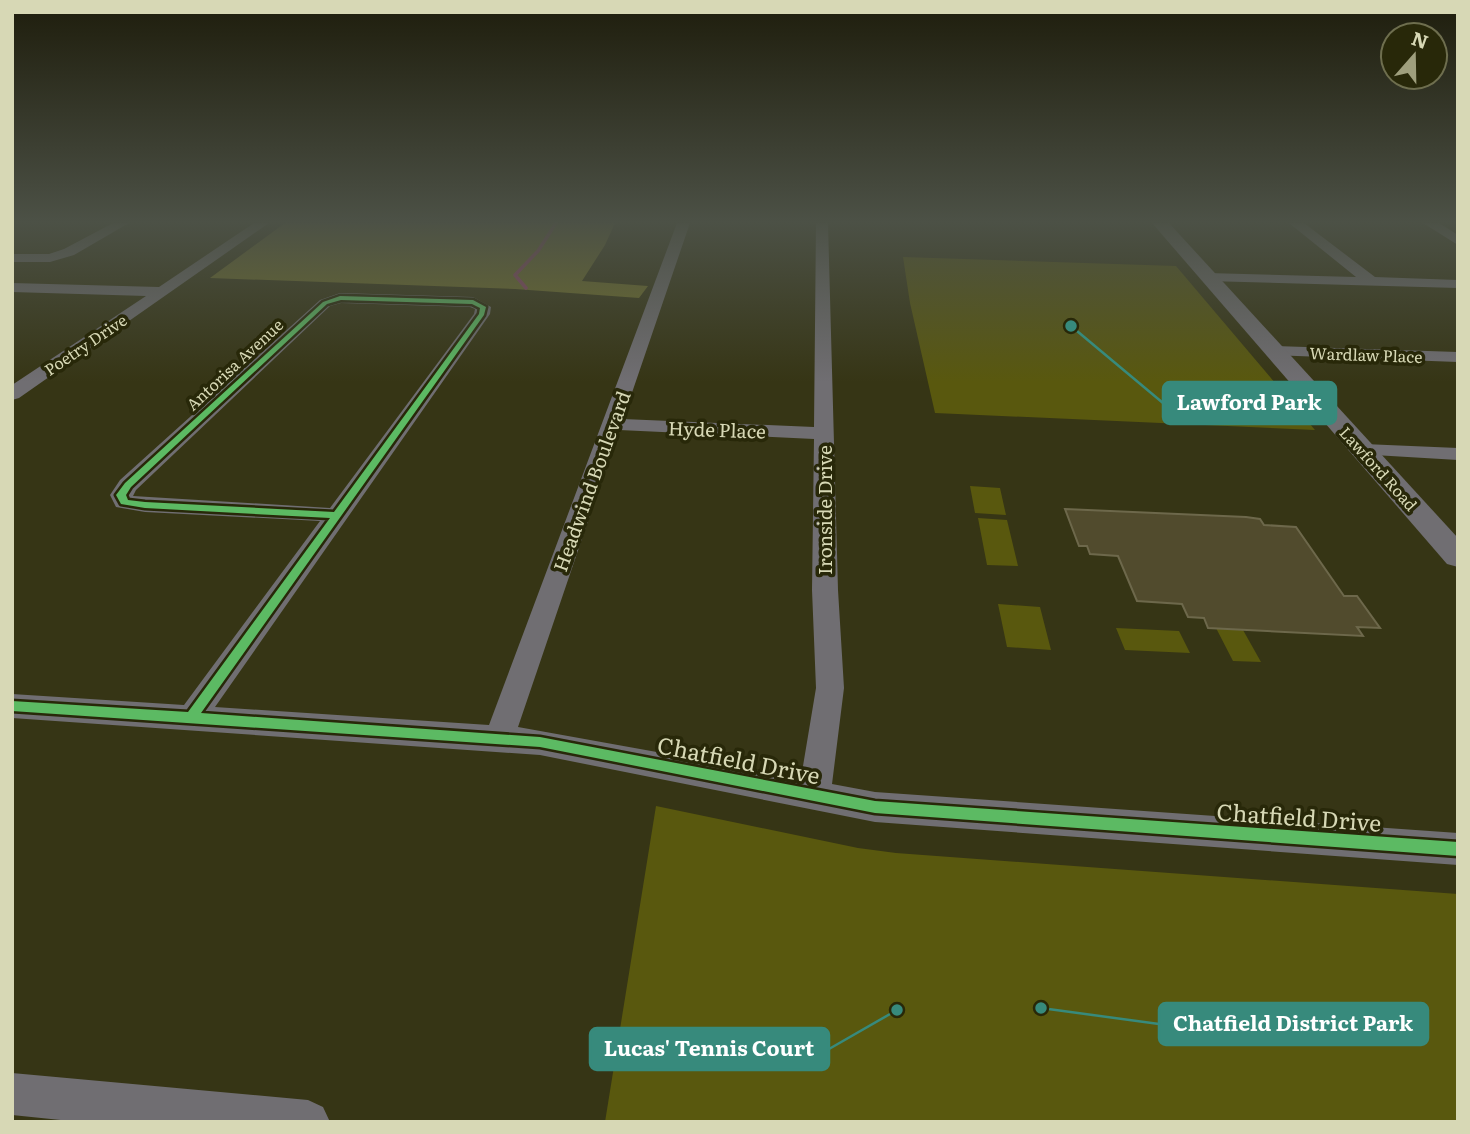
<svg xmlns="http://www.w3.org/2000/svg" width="1470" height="1134" font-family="Literata,serif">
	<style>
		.green { fill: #59580e }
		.forest { fill: #727129 }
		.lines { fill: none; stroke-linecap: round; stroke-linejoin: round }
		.stream { stroke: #96476e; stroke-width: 3.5 }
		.building { fill: #514b2d; stroke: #6d684b; stroke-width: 2 }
		.minor { fill: #706e72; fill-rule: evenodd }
		.tertiary { fill: #706e72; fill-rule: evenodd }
		.cycleway-casing { stroke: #282809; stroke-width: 5 }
		.cycleway { fill: #5cba63; fill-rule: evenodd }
		.labels { text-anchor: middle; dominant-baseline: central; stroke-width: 7; stroke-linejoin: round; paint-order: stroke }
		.far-street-label { font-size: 16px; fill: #d7d8b5; stroke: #282809 }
		.street-label { font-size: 19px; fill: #d7d8b5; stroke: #282809 }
		.near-street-label { font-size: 23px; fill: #d7d8b5; stroke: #282809 }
		.leader { fill: none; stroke: #378a7c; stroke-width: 2.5 }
		.callout-dot { fill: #378a7c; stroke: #282809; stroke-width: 2.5 }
		.callout { fill: #378a7c; stroke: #378a7c; stroke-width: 2.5 }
		.callout-label { font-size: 21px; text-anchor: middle; font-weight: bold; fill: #fff }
	</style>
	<rect width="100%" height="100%" fill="#363515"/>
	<!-- green -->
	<path class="green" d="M903,257L1176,266L1315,430L935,413L910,303Z
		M970,486L1000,488L1006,515L975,513Z
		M978,518L1007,520L1018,566L987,565Z
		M998,604L1040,607L1051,650L1007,647Z
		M1116,628L1179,631L1190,653L1125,650Z
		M1216,628L1243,630L1261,662L1233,661Z
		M656,806L858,848L896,853L1458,894V1122H605Z"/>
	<!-- forest -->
	<path class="forest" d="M285,223H615L605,245L582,281L648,286L639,298L515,289L210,278Z"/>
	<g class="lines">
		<!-- stream -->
		<path class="stream" d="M526,288L515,275L538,251L556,223"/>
	</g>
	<!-- building -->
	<path class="building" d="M1065,509L1246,517L1260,519L1264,525L1296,527L1344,596H1357L1380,628L1357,627L1363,636L1208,628L1204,618L1188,617L1182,604L1137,601L1118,556L1090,554L1087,546H1079Z"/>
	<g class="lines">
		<!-- minor -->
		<path class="minor" d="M113,223H129L74,255L50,262H12V254H49L64,249Z
			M254,223H269L19,398L12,400V385L146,296L12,292V283L159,287Z
			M677,223H690L623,419L814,427L816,223H828L838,590L844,688L832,784L875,792L1458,833V865L875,822L540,755L12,718V694L184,705L320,521L145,512L116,507L110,495L120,480L320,300L340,293L473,297L491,307L490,314L215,707L489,725ZM341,303L470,307L475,309L474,314L330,508L133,496L136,490L330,306ZM619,430L814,439L812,590L816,688L801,778L518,727Z
			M1289,223H1304L1375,277L1458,280V288L1207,281L1200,277L1207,273L1356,277Z
			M1423,223H1439L1458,235V245Z
			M1275,346L1458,352V362L1269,355L1266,351L1269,347Z
			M1364,444L1458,448V460L1357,454L1354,450L1357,446Z
			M12,1073L308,1100L323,1107L330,1122H80L12,1115Z"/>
		<!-- tertiary -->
		<path class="tertiary" d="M1152,223H1169L1458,538V567L1447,564Z"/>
		<defs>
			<path id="cycleway" d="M340,296L473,300L486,307L484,315L201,713L540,737L875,801L1458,842V856L875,813L540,747L12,711V701L188,712L330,518L145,508L121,504L116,495L125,483L323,302ZM341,300L472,304L480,308L479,314L334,512L145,502L128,500L126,495L131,487L327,304Z"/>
		</defs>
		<!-- cycleway casing -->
		<use href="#cycleway" class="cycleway-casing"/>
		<!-- cycleway -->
		<use href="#cycleway" class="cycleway"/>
	</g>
	<!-- sky -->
	<linearGradient id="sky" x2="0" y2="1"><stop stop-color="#1e1d0c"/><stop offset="0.58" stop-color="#4c5146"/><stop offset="1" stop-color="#4c5146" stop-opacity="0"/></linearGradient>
	<rect width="1470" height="382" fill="url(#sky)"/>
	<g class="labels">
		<!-- far-street labels -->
		<g class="far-street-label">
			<text transform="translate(85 344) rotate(-34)">Poetry Drive</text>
			<text transform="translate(1366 354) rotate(2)">Wardlaw Place</text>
			<text transform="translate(234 364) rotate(-43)">Antorisa Avenue</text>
			<text transform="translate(1379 468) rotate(48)">Lawford Road</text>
		</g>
		<!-- street labels -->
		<g class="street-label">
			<text transform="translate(717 429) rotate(2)">Hyde Place</text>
			<text transform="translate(591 481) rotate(-70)">Headwind Boulevard</text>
			<text transform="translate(824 510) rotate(-90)">Ironside Drive</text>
		</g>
		<!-- near-street labels -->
		<g class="near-street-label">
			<text transform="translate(739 759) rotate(11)">Chatfield Drive</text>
			<text transform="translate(1299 816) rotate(4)">Chatfield Drive</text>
		</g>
	</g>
	<!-- callouts -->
	<path class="leader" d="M1071 326L1163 403M1041 1008L1159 1024M897 1010L829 1049"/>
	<g class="callout-dot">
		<circle cx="1071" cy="326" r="7"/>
		<circle cx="1041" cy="1008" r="7"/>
		<circle cx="897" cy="1010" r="7"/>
	</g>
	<g class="callout">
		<rect x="1163" y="382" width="173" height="42" rx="7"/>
		<rect x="1159" y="1003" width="269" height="42" rx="7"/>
		<rect x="590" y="1028" width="239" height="42" rx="7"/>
	</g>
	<g class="callout-label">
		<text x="1249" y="410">Lawford Park</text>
		<text x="1293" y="1031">Chatfield District Park</text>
		<text x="709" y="1056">Lucas' Tennis Court</text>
	</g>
	<!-- border -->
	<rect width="1470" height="1134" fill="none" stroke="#d7d8b5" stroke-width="28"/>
	<!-- north arrow -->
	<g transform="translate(1414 56) rotate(20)"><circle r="33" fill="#282809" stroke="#6e6e4e" stroke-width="2"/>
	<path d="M0-5L12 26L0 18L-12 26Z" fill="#9f9f7d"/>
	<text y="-10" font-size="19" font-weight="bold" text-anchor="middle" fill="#d7d8b5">N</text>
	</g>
</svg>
